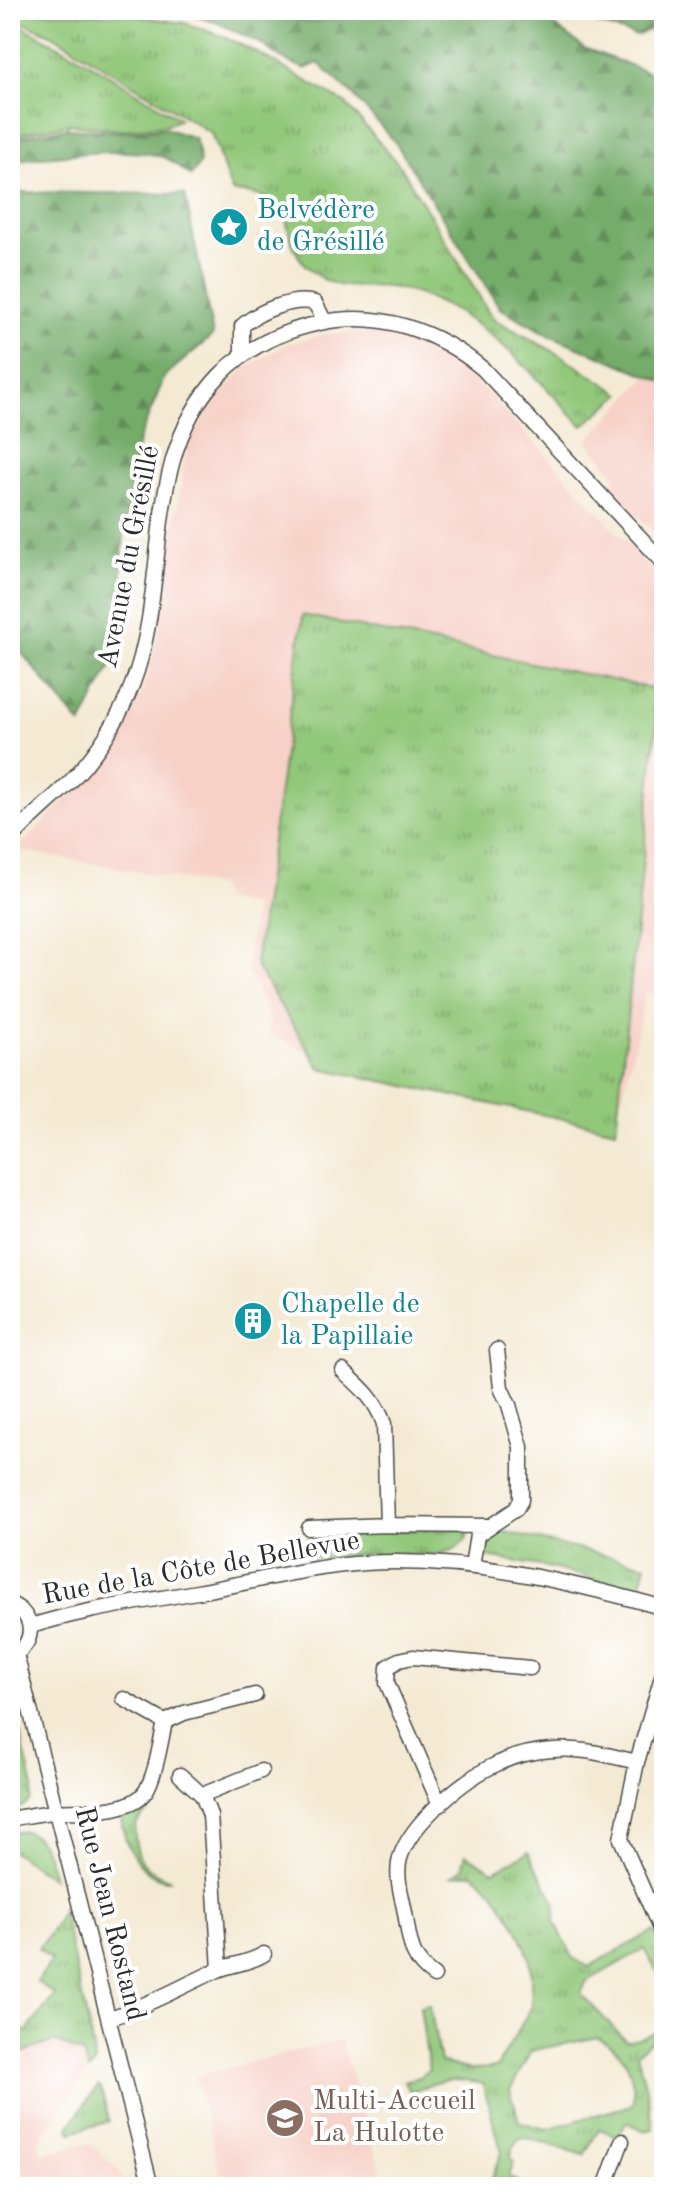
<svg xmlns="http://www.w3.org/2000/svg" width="674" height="2197" font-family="'Old Standard TT',serif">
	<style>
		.built { fill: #f7d1c8 }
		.grass { fill: url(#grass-tufts); stroke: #5e7a52; stroke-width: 2; fill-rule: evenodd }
		.forest { fill: url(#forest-firs); stroke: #506c4a; stroke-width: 2 }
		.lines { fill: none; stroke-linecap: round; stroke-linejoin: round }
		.stream { stroke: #6c9ed7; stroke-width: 5 }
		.minor-casing { stroke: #494844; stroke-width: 17 }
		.minor { stroke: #fff; stroke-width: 14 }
		.labels { text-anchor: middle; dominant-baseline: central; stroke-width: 8; stroke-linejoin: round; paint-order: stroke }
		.culture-label { font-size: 28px; fill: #0d838f; stroke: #fff; text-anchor: start }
		.street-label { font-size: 28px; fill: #2b2b2b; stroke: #fff }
		.education-label { font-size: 28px; fill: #785e54; stroke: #fff; text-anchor: start }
	</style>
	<defs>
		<pattern id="grass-tufts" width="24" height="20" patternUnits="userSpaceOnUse" patternTransform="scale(2)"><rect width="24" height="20" fill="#92c87a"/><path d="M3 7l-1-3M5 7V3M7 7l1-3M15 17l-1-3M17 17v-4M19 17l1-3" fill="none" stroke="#77a364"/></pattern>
		<pattern id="forest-firs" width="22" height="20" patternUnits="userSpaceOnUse" patternTransform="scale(2)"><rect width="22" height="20" fill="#75ac6a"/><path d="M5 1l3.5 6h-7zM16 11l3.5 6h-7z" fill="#608c57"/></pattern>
	</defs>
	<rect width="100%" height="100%" fill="#fff"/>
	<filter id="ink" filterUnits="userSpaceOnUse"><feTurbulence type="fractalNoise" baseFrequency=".0125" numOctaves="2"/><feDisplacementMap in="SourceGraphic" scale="16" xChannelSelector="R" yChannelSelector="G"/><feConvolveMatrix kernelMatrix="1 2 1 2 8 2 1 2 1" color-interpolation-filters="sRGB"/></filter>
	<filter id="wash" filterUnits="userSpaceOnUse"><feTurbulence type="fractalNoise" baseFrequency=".006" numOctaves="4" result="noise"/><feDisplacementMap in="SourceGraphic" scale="32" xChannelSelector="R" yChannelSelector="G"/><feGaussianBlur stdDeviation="1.8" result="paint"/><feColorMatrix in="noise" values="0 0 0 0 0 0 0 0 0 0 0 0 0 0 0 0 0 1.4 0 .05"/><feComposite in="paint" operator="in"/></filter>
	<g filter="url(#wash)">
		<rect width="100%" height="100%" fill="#f4ead4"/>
		<!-- built -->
		<path class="built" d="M353,332L379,333L402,339L441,356L456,366L490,395L664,582V995L646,992L623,1096L341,1063L303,1049L269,1035V1021L247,969L254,906L223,900L219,886L16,850L96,769L127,725L148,675L158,633L184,462L190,440L214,400L245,369L286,344L327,334Z
			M655,368L664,372V543L614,491L615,475L587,441Z
			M341,2040L381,2173L307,2187H223L196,2076Z
			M55,2041L83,2054L89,2071L39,2141L41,2153L89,2143L119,2170L124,2187H10V2057Z"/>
		<!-- grass -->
		<path class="grass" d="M10,11L127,15L185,23L220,35L254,51L345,103L401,167L489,313L495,320L560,355L621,394L583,426C542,385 499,332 446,306C430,298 405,288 388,287C359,284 338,293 313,272C269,237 312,195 232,192L211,133L51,34L10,17Z
			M10,23L22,26L83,59L180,119L166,125L122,130L72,124L10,135Z
			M303,615L660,690L616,1130L320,1068L255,965Z
			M462,1529L468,1534L465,1541L455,1549L440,1554L348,1555L307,1560L306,1540L313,1533Z
			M496,1530L646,1565L639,1591L547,1567L487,1557L481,1546Z
			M10,1691L33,1787L30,1801L22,1807L10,1810Z
			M157,1780L168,1785C162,1801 150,1807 139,1820C131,1830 136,1852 143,1863C149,1871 161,1876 171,1880C141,1880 123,1844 121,1817L138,1806Z
			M25,1831C47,1840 48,1858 53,1879L10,1849V1833Z
			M528,1852L556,1904L555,1922L573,1958L588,1967L653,1931L658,1938L664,1935V1973L656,1970L644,1949L586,1982L581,1994L626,2041C640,2040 650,2032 664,2030V2040L650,2042L637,2053L649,2101L653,2129L645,2131L627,2122L618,2136L599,2129L584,2155L532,2139L520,2138L514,2146L510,2159L514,2161L509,2177L518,2181L516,2187L490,2183L502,2153L483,2084C448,2077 444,2078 411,2093L404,2081L420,2077L429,2070L420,2007L430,2005L440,2062L471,2070L497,2067L532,2006L530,1958L517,1928L494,1892L473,1873L452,1876L462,1868L466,1854L494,1871ZM598,2037C605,2042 615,2047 620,2054C630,2064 638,2093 631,2105L547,2129L520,2122L510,2090L531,2051Z
			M62,1909L89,2027L95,2064L89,2071L83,2054L55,2041L10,2057V2025L12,2023L26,2032L55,1995L37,1982L52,1960L38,1949L54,1927Z
			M98,2086L101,2088L109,2121L71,2132L69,2127Z"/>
		<!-- forest -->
		<path class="forest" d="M189,10C211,10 243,6 264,10C293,17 313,33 340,10H534L584,48L664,78V382L549,335L500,308L395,142L354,96L318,63L305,69L280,58L260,43L216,22L201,18Z
			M573,10H664V23L636,36L598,24Z
			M68,128L123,132L164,128L195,138L200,163L191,176C183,170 174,162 165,158C135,144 45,157 10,161V138Z
			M10,192L185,194L213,335L165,376L139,439L124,532L117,654L81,725L10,639Z"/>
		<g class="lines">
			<!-- stream -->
			<path class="stream" d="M638,10L664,24"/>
		</g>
	</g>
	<g filter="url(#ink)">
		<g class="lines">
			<defs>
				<path id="minor" d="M242,355V326C259,311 293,297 315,303L325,322
					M10,840C29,818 51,801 71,781C97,753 119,720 132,685C171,585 140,458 220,375C247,347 282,331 320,323C379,310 438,331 483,369L664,563
					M343,1371C361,1387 376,1400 384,1424L387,1525
					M309,1528L387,1525L489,1526
					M472,1566L477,1535L516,1509L521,1500V1447L509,1405L501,1388L497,1350
					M10,1604C36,1614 37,1646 10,1656
					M31,1626C84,1609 142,1602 197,1592C253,1582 308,1567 365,1563C465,1557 568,1581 664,1608
					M16,1654L151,2187
					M165,1722L184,1713L255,1695
					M180,1775L202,1795L210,1815L220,1969
					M202,1795L261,1771
					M440,1805L387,1683L388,1667L399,1660L413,1657L530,1668
					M10,1819C24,1816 39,1814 53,1812C78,1810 133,1815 147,1789C157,1769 160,1744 165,1722L124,1699
					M662,1933L621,1839L637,1762L664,1670
					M434,1976C409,1959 410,1940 405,1913C402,1896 395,1876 400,1858C411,1822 466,1777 499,1763C516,1755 535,1751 553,1750C582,1747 609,1756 637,1762
					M110,2018C148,2006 182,1986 218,1970C233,1964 250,1963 264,1954
					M605,2187L622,2141"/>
			</defs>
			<!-- minor casing -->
			<use href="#minor" class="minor-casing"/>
			<!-- minor -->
			<use href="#minor" class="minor"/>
		</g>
	</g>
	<!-- icons -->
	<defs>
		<symbol id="sight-disc" viewBox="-11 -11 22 22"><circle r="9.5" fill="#0f9aa8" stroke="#fff"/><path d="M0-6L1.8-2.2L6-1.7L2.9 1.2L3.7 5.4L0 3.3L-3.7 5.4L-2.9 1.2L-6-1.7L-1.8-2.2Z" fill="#fff"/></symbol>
		<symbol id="building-disc" viewBox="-11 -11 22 22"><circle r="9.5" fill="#0f9aa8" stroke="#fff"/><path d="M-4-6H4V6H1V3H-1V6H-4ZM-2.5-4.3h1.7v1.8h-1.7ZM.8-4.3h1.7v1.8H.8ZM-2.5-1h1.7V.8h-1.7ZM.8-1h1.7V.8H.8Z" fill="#fff"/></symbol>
		<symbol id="school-disc" viewBox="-11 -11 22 22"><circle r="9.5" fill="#8d6e63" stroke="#fff"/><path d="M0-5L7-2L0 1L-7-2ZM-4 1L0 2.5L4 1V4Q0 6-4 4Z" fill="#fff"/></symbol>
	</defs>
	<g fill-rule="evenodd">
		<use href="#sight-disc" x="207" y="205" width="44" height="44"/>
		<use href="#building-disc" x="231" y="1299" width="44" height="44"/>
		<use href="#school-disc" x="263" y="2096" width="44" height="44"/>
	</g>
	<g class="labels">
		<!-- culture labels -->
		<g class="culture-label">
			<text x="257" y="211">Belvédère<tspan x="257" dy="32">de Grésillé</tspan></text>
			<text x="281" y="1305">Chapelle de<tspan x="281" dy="32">la Papillaie</tspan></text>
		</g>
		<!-- street labels -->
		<g class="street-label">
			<text transform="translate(130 557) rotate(-79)">Avenue du Grésillé</text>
			<text transform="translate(201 1569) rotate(-10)">Rue de la Côte de Bellevue</text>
			<text transform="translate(109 1914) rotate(76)">Rue Jean Rostand</text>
		</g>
		<!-- education labels -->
		<g class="education-label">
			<text x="313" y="2102">Multi-Accueil<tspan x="313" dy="32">La Hulotte</tspan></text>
		</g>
	</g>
	<!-- margin -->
	<rect width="674" height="2197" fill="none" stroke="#fff" stroke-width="40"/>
</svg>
